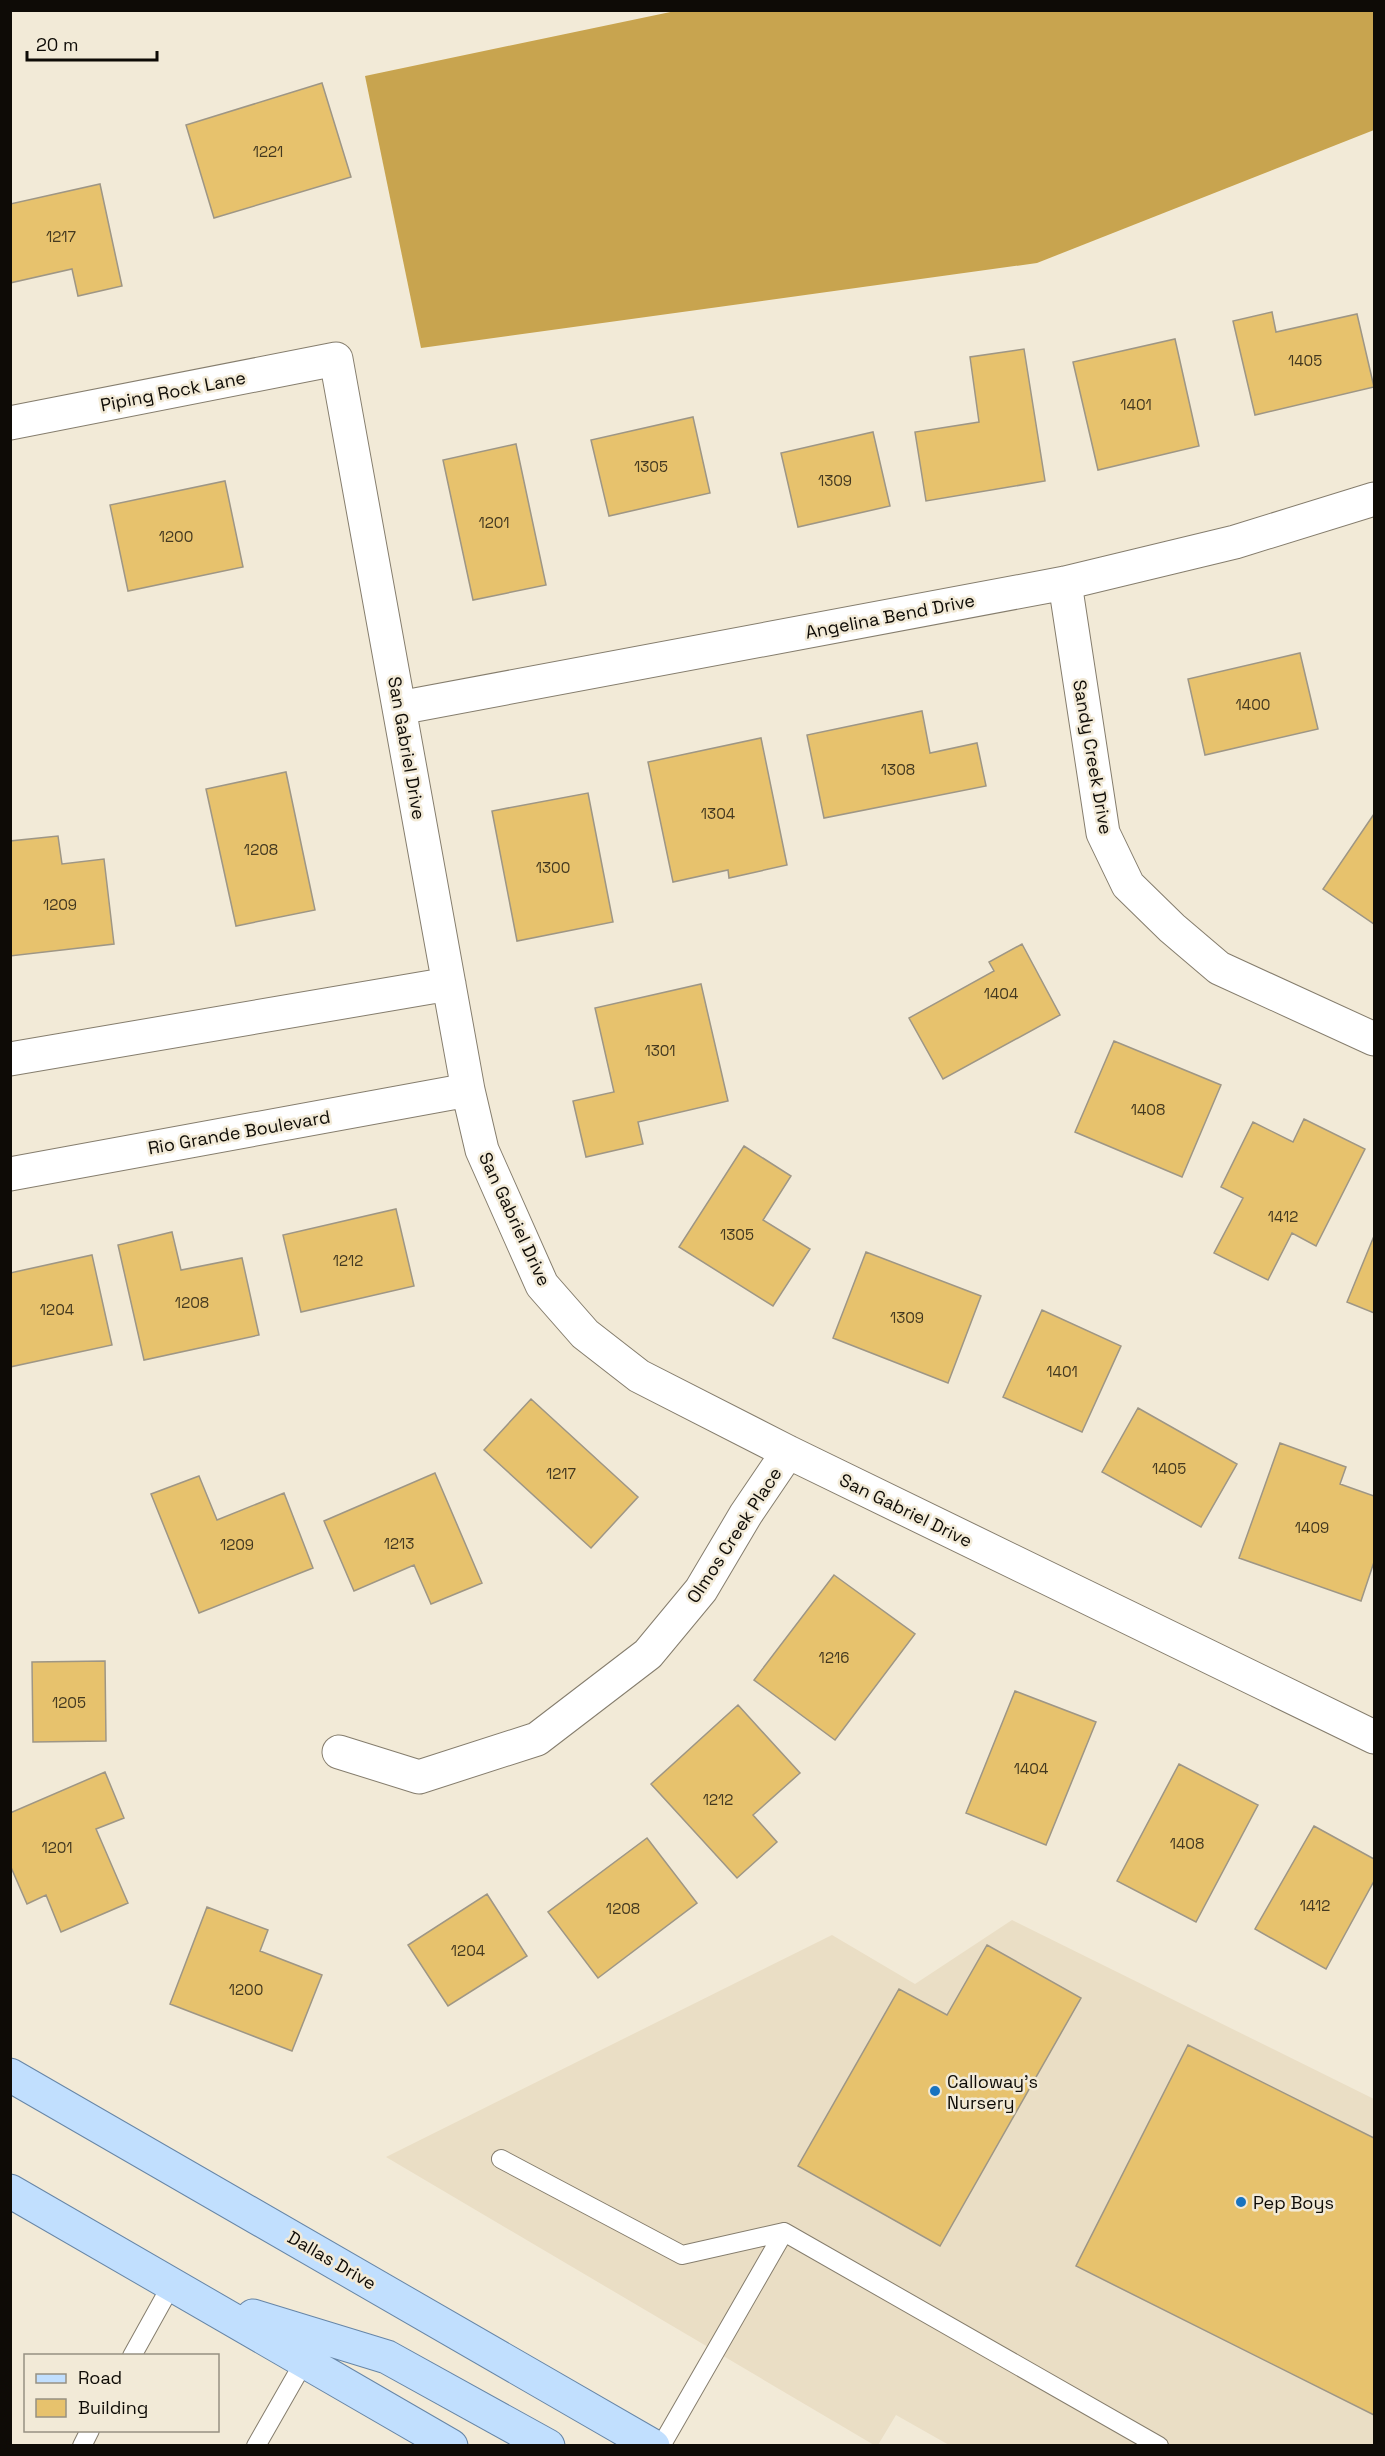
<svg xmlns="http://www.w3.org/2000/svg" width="1385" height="2456" font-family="'Space Grotesk',sans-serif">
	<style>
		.built { fill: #eadec5 }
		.forest { fill: #c8a44f }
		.building { fill: #e7c26d; stroke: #9e9685; stroke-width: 1.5 }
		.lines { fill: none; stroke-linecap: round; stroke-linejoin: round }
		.service-casing { stroke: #857d6d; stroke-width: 20 }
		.minor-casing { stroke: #857d6d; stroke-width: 35 }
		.primary-casing { stroke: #6786a7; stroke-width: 35 }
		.service { stroke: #fff; stroke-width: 18 }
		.minor { stroke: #fff; stroke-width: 33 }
		.primary { stroke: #c1dffe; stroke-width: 33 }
		.poi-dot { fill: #1873c0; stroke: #f2ead7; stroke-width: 2 }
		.labels { text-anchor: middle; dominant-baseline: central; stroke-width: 5; stroke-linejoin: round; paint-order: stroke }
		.number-label { font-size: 15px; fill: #443920 }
		.street-label { font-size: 18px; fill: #0e0b06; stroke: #f2ead7 }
		.poi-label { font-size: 18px; fill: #0e0b06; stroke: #f2ead7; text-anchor: start }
	</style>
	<rect width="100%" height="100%" fill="#f2ead7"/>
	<!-- built -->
	<path class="built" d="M1012,1920L1374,2099V2445H949L896,2415L878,2445H874L386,2157L832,1935L915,1984Z"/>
	<!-- forest -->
	<path class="forest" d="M680,10L1374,11V130L1037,263L421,348L365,76Z"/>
	<!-- building -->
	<path class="building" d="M322,83L351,177L214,218L186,125Z
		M100,184L122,286L78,296L72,269L10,283V204Z
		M1272,312L1276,332L1357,314L1374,387L1255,415L1233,321Z
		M1175,339L1199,446L1098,470L1073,362Z
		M1024,349L1045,481L926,501L915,432L979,422L970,357Z
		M693,417L710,493L609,516L591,440Z
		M873,432L890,506L798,527L781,453Z
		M516,444L546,585L473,600L443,460Z
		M225,481L243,567L128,591L110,505Z
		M1300,653L1318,729L1205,755L1188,679Z
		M922,711L930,753L977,743L986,786L824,818L807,735Z
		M761,738L787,865L729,878L728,870L673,882L648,762Z
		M286,772L315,910L236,926L206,789Z
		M588,793L613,922L517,941L492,811Z
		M1374,814V924L1323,889Z
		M58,836L62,864L104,859L114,944L10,956V841Z
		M1022,944L1060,1015L943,1079L909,1018L994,971L989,962Z
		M701,984L728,1101L638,1122L643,1144L586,1157L573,1101L614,1092L595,1008Z
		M1114,1041L1221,1085L1182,1177L1075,1132Z
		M1304,1119L1365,1149L1316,1246L1292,1233L1268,1280L1214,1253L1243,1198L1221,1187L1253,1122L1293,1142Z
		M744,1146L791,1176L763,1220L810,1249L773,1306L679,1247Z
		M396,1209L414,1286L301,1312L283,1235Z
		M172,1232L181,1270L242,1258L259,1335L144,1360L118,1245Z
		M1374,1236V1313L1347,1302Z
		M866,1252L981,1296L948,1383L833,1338Z
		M92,1255L112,1345L10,1367V1273Z
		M1042,1310L1121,1346L1082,1432L1003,1397Z
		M531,1399L638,1497L591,1548L484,1450Z
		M1138,1408L1237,1464L1201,1527L1102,1472Z
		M1280,1443L1346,1467L1340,1484L1374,1496V1562L1361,1601L1239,1558Z
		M435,1473L482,1583L431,1604L414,1565L354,1591L324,1521Z
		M199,1476L217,1520L284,1493L313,1568L199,1613L151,1494Z
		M834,1575L915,1634L835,1740L754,1680Z
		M105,1661L106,1741L33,1742L32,1662Z
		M1015,1691L1096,1722L1046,1845L966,1813Z
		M738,1705L800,1773L753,1815L777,1842L737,1878L651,1784Z
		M1179,1764L1258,1805L1196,1922L1117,1881Z
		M105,1772L124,1818L96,1829L128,1903L61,1932L46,1895L27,1904L10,1865V1813Z
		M1314,1826L1374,1859V1881L1326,1969L1255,1929Z
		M647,1838L697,1903L598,1978L548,1912Z
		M487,1894L527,1956L448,2006L408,1945Z
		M207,1907L268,1930L260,1951L322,1975L292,2051L170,2004Z
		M987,1945L1081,1998L940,2246L798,2166L899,1989L947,2015Z
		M1188,2045L1374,2138V2415L1076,2266Z"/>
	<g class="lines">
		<defs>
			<path id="service" d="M501,2159L682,2255L784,2232L1159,2446
				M132,2356L172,2284
				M82,2446L90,2430
				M256,2446L304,2362
				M661,2446L784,2232"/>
			<path id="minor" d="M10,423L336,359L468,1090L482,1150L542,1285L585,1334L639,1376L788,1452L1374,1737
				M1065,583L1103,833L1128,885L1172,928L1219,968L1374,1039
				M399,708L1065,583L1235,542L1374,499
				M10,1059L449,984
				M10,1174L468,1090
				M339,1752L419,1777L537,1739L648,1654L701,1590L746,1514L788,1452"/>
			<path id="primary" d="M10,2075L653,2446
				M10,2191L451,2446
				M253,2316L387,2357L548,2446"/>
		</defs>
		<!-- service casing -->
		<use href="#service" class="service-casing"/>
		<!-- minor casing -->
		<use href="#minor" class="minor-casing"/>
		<!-- primary casing -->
		<use href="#primary" class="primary-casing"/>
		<!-- service -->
		<use href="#service" class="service"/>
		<!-- minor -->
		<use href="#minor" class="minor"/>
		<!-- primary -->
		<use href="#primary" class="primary"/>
	</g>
	<!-- markers -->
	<g class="poi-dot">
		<circle cx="935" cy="2091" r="6"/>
		<circle cx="1241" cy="2202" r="6"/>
	</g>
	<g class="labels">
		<!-- number labels -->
		<g class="number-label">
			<text x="268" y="151">1221</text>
			<text x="61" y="236">1217</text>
			<text x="1305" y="360">1405</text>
			<text x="1136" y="404">1401</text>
			<text x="651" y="466">1305</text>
			<text x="835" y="480">1309</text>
			<text x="494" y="522">1201</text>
			<text x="176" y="536">1200</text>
			<text x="1253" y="704">1400</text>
			<text x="898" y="769">1308</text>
			<text x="718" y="813">1304</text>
			<text x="261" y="849">1208</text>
			<text x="553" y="867">1300</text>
			<text x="60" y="904">1209</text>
			<text x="1001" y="993">1404</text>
			<text x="660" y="1050">1301</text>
			<text x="1148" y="1109">1408</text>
			<text x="1283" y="1216">1412</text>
			<text x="737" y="1234">1305</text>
			<text x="348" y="1260">1212</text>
			<text x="192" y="1302">1208</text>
			<text x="57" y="1309">1204</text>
			<text x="907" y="1317">1309</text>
			<text x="1062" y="1371">1401</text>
			<text x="1169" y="1468">1405</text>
			<text x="561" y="1473">1217</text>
			<text x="1312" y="1527">1409</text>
			<text x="399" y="1543">1213</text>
			<text x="237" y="1544">1209</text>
			<text x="834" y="1657">1216</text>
			<text x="69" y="1702">1205</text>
			<text x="1031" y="1768">1404</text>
			<text x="718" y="1799">1212</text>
			<text x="1187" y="1843">1408</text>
			<text x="57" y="1847">1201</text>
			<text x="1315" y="1905">1412</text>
			<text x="623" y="1908">1208</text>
			<text x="468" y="1950">1204</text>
			<text x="246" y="1989">1200</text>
		</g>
		<!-- street labels -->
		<g class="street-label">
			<text transform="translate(173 391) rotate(-11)">Piping Rock Lane</text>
			<text transform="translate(890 616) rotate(-11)">Angelina Bend Drive</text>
			<text transform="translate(407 748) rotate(80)">San Gabriel Drive</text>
			<text transform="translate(1093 757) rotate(80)">Sandy Creek Drive</text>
			<text transform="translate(239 1132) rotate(-10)">Rio Grande Boulevard</text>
			<text transform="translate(515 1219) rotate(65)">San Gabriel Drive</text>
			<text transform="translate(906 1510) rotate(26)">San Gabriel Drive</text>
			<text transform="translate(734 1535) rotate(-57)">Olmos Creek Place</text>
			<text transform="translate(332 2260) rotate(30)">Dallas Drive</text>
		</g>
		<!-- poi labels -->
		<g class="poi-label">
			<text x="947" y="2081">Calloway's<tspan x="947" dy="21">Nursery</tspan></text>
			<text x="1253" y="2202">Pep Boys</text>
		</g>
	</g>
	<!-- border -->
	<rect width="1385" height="2456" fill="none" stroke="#0e0b06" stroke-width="24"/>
	<!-- legend -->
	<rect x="24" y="2354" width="195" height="78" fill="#f2ead7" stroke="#979183" stroke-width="1.5"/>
	<rect x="36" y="2374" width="30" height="9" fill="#c1dffe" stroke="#979183" stroke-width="1.5"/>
	<text x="78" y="2384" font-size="18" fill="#0e0b06">Road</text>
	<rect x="36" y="2399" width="30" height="18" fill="#e7c26d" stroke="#979183" stroke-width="1.5"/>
	<text x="78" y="2414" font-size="18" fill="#0e0b06">Building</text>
	<!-- scale -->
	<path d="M27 51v9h130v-9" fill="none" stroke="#0e0b06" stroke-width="3"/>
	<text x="36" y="51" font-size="18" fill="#0e0b06" stroke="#f2ead7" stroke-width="4.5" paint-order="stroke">20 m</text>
</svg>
